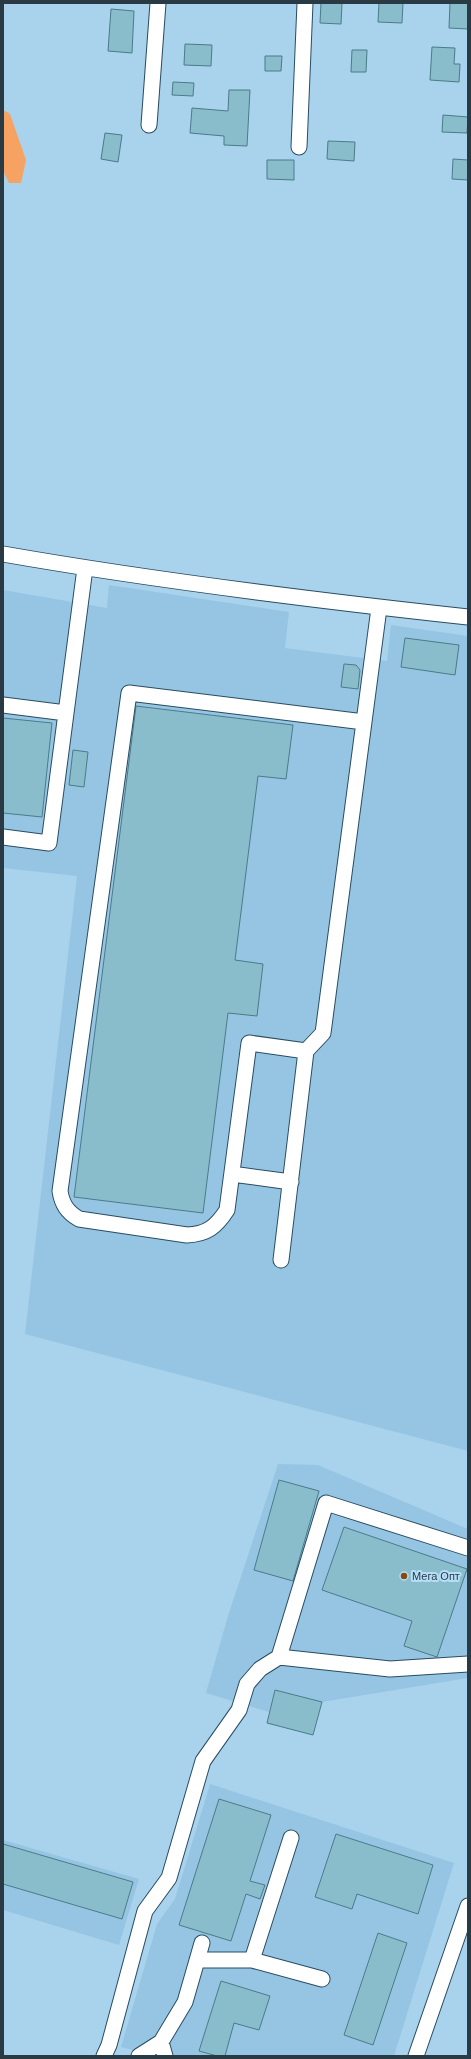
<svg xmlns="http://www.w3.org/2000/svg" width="471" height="2059" font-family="Helvetica,sans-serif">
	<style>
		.built { fill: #96c5e4 }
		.green { fill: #f5a263 }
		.building { fill: #8abdcb; stroke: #4a7b89 }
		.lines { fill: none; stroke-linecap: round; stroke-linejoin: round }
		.minor-casing { stroke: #274c62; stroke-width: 17 }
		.minor { stroke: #fff; stroke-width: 15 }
		.poi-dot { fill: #87490c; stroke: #b6dffa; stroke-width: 1.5 }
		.labels { text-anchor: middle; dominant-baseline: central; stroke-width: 4; stroke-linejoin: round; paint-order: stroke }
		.poi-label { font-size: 11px; fill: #293a44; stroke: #b6dffa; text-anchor: start }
	</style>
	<rect width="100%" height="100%" fill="#a9d2ed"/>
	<!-- built -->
	<path class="built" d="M109,585L289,612L285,648L387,661L391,625L468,636V1451L25,1334L77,876L3,868V590L107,608Z
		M278,1464L318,1465L468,1529V1678L322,1702L275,1690L269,1712L206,1693L228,1616Z
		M210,1784L454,1863L394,2056H138L133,2050L121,2047L157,1924L175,1899Z
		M3,1840L139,1879L119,1945L3,1910Z"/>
	<!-- green -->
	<path class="green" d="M3,110L10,114L26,160L21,183H9L3,171Z"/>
	<!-- building -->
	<path class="building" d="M321,3H342L341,24L320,23Z
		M379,3H403L402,23L378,22Z
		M450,3H468V29L449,28Z
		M111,9L134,11L132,53L108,51Z
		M185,44L212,45L211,66L184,65Z
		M432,47L455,48L454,64H460L459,82L430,80Z
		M352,50H367L366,72H351Z
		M265,56H282L281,71H265Z
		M173,82L194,83L193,96L172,95Z
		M229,90H250L247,146L224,145V136L190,133L192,108L228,111Z
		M443,115L468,117L467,133L442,132Z
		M105,133L122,135L118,162L101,159Z
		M328,141L355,142L354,161L327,159Z
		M453,159L468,160V180L452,179Z
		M267,160H294V180L267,179Z
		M405,638L459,645L455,675L401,667Z
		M344,664L356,665L360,670L358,689L341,687Z
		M136,706L293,725L286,779L258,776L235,960L263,964L257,1016L228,1013L203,1213L74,1197Z
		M3,718L52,723L42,817L3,813Z
		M73,750L88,752L84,787L69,785Z
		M279,1480L319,1491L293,1581L254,1570Z
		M344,1527L467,1569L437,1657L404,1646L412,1621L322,1590Z
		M275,1690L322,1702L313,1735L267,1723Z
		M219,1799L271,1815L250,1881L265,1885L260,1899L246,1894L231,1941L179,1925Z
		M336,1834L433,1865L418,1914L357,1894L352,1909L315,1897Z
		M3,1844L133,1882L122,1919L3,1884Z
		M378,1933L407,1943L373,2045L344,2035Z
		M221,1981L270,1996L259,2030L234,2023L225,2056H217L199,2051Z"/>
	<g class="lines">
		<defs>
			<path id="minor" d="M149,125L158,3
				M299,147L305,3
				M3,554C157,581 312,600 468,617
				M3,705L66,713
				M3,837L49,843L85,568
				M306,1051L249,1043L227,1210C216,1227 207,1234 187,1235L79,1219C67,1212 62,1204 60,1191L129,693L364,722
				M232,1174L291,1182
				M281,1260L306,1051L323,1033L379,608
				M279,1657L326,1503L468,1548
				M197,1960H252L322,1979
				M252,1960L291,1838
				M161,2042L165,2056
				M104,2056L109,2045L145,1911L169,1878L203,1761L239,1710L247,1684L260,1669L279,1657L390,1669L468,1664
				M139,2056L161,2042L185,2002L202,1943
				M416,2056L468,1906"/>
		</defs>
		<!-- minor casing -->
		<use href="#minor" class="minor-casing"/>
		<!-- minor -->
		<use href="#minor" class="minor"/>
	</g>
	<!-- markers -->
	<circle class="poi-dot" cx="404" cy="1576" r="4"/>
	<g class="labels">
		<!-- poi labels -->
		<g class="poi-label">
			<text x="412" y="1576">Мега Опт</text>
		</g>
	</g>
	<!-- border -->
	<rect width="471" height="2059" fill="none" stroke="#293a44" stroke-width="8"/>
</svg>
